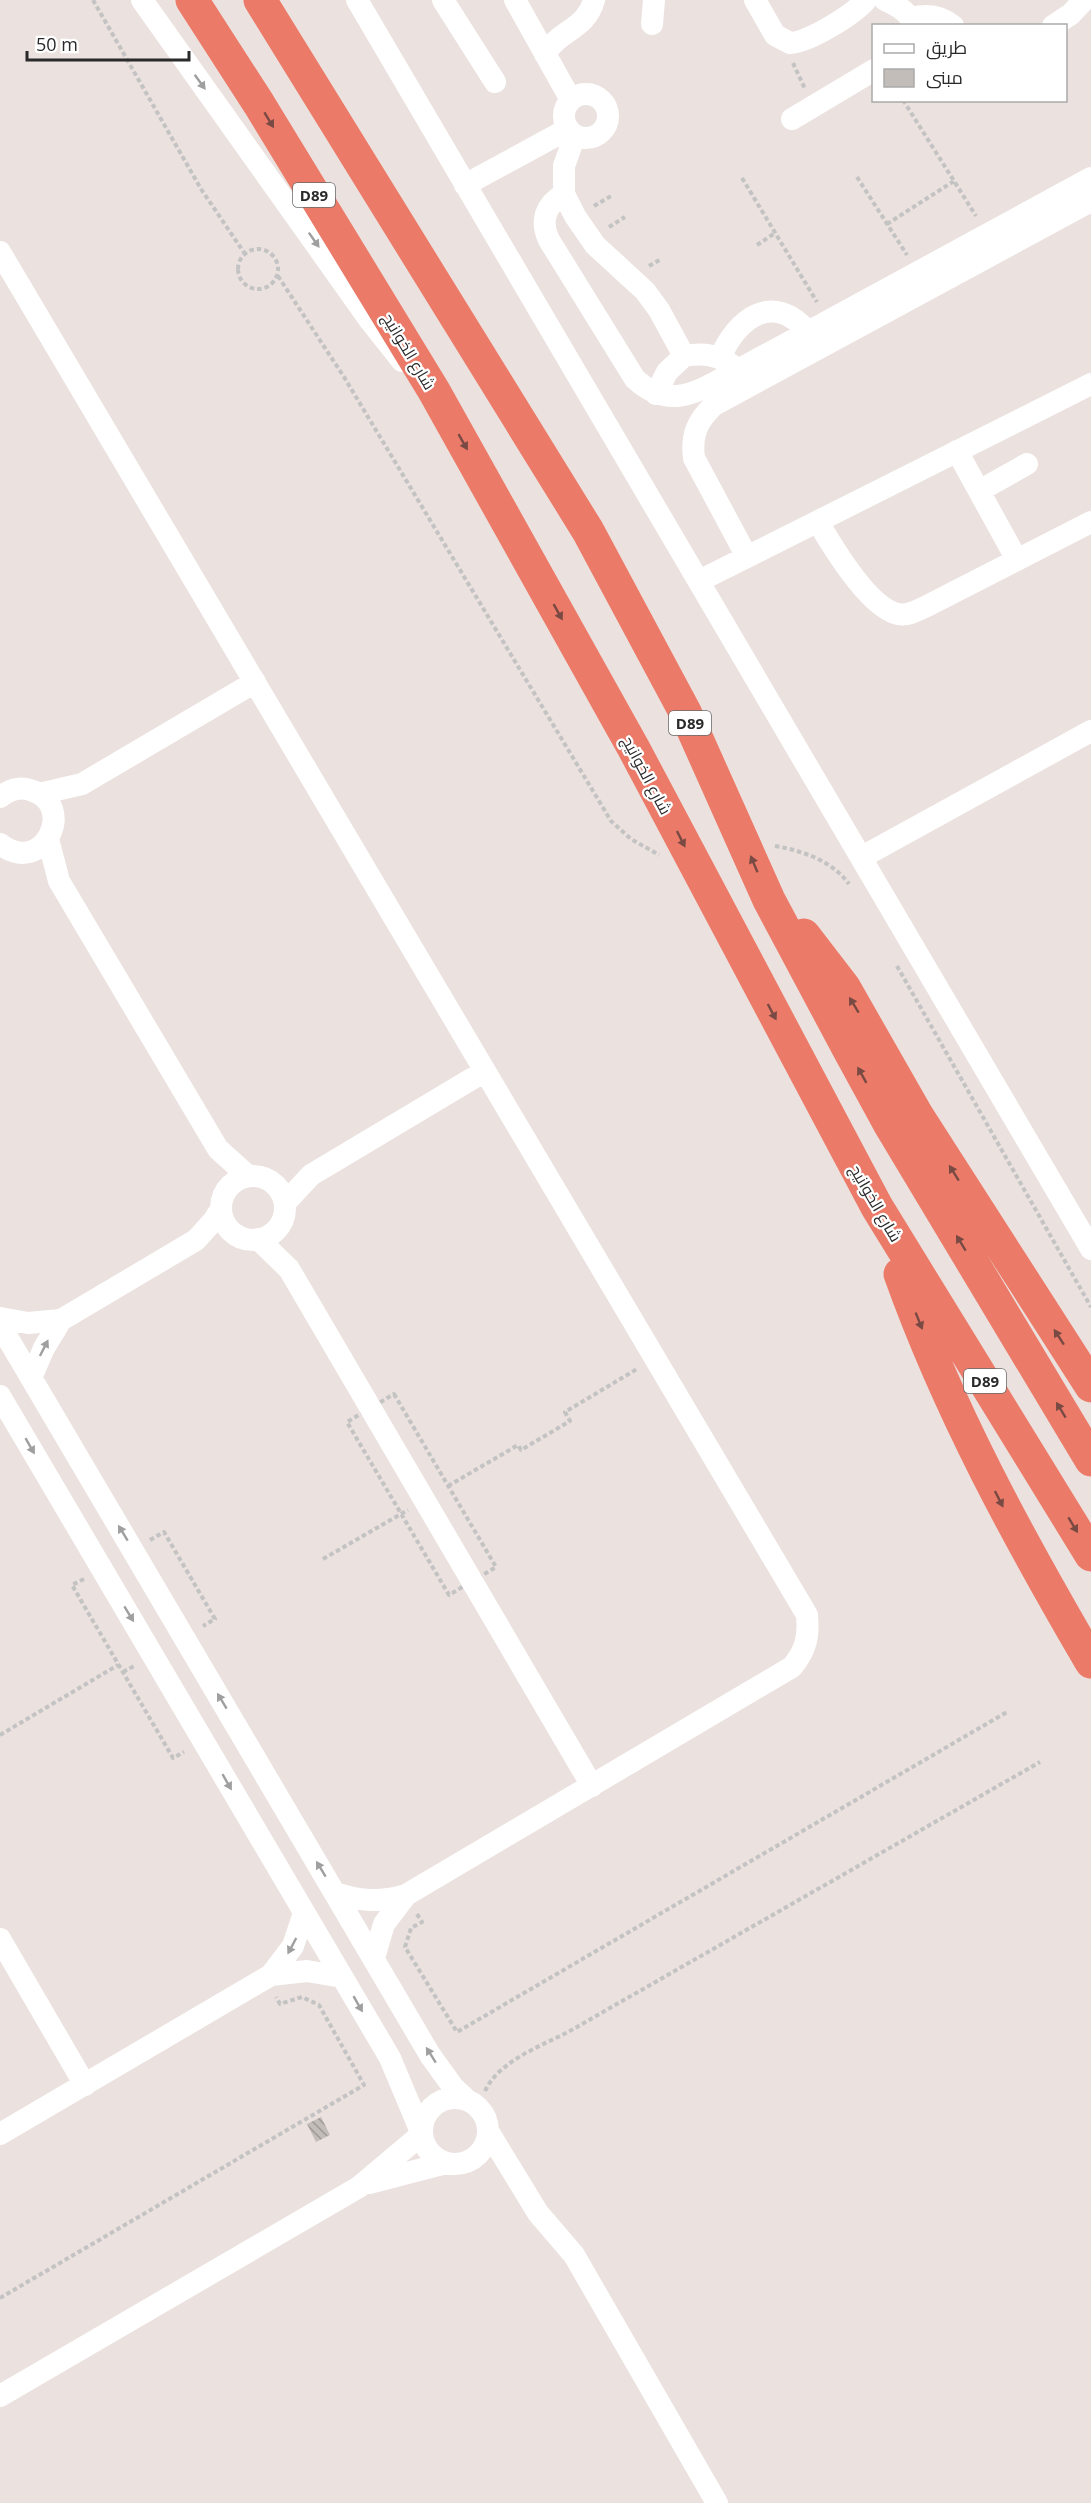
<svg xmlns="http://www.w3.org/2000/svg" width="1091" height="2503" font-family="'Open Sans',Cairo,sans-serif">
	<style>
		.building { fill: url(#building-back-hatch) }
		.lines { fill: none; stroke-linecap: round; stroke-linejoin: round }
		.path { stroke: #c3c3c3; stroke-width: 4; stroke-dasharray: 4.5 3; stroke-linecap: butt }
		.minor { stroke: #fff; stroke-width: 22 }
		.highway { stroke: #ec7a68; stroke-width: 33 }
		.oneway { fill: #9f9f9f }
		.oneway2 { fill: #784a43 }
		.labels { text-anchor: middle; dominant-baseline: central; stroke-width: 4.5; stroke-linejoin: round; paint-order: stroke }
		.shield { fill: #fff; stroke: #6a6a6a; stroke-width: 1.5 }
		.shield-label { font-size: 15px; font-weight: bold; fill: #2a2a2a }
		.street-label { font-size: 16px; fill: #2a2a2a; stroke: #fff }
	</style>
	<defs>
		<pattern id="building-back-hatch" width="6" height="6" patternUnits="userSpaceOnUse" patternTransform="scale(1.5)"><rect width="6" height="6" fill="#c3bdb9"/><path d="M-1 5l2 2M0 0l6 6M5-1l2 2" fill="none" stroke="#9f9a97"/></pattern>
	</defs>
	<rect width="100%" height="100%" fill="#ebe1de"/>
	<!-- building -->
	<path class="building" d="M321,2117L330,2135L316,2142L307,2124Z"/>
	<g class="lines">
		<!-- path -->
		<path class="path" d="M93,0L201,189L245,254
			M793,63L805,89
			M903,100L976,216
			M857,177L907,255
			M742,178L817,302
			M594,206L611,196
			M887,224L954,181
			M609,227L625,217
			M757,245L775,233
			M238 269a20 20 0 1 1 40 0a20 20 0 1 1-40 0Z
			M649,266L661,259
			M278,276L344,377L611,821L631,839L659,855
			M775,846C803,851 831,860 849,884
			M897,966L1091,1307
			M394,1394L496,1567L449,1595L347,1422Z
			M448,1486L518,1445L521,1450L570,1421L565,1412L637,1369
			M150,1540L164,1532L215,1619L203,1626
			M323,1559L408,1510
			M84,1579L72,1585L173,1758L184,1752
			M123,1672L134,1666
			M0,1735L118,1665
			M417,1914L422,1922L411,1928L405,1947L457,2032L1007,1712
			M485,2091C499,2061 541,2046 568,2032L1040,1762
			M0,2298L364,2085L319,2005L302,1997L280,2004L276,1997"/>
		<!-- minor -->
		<path class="minor" d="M142,0L371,322L402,361
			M357,0L1091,1249
			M443,0L495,82
			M515,0L571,100
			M755,0L775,35L790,43C809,42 853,15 866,0
			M885,0C897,6 909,11 914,26
			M912,18C927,14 940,15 953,26
			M652,24L654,0
			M1053,26L1071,14L1084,0
			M545,54C560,29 586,30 594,0
			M564 116a22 22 0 1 1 44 0a22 22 0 1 1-44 0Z
			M792,119L874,70
			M575,135L564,166V194L575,216L595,245L645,291L659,310L684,356
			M465,185L568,129
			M564,194C545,205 540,221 549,240L635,379C672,413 701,389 738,370L1091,178
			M0,252L807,1615C809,1637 806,1650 792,1667L406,1895C381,1902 361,1902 336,1893
			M720,358C737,318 773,291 808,332
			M656,394L667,372L684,356C702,353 718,354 733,366
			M957,451L1017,560
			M979,491L1027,464
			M818,522C832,546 869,608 898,614C908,616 916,611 925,607L1091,522
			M747,557L694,458C691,435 697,421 714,405L1091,201
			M699,581L1091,384
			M39,794L82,784L255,682
			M0,797C9,790 19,786 30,790C79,804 43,878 0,844
			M48,839L59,881L218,1149L248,1176
			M862,857L1091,731
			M221 1208a32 32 0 1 1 64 0a32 32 0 1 1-64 0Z
			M285,1203L311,1175L485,1071
			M258,1239L289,1269L592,1786
			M0,1318L28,1323L61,1320L196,1240L214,1220L221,1209
			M0,1325L430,2055L453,2087L467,2100
			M31,1378L44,1348L61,1320
			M0,1396L390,2058L421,2132
			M0,1939L85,2085
			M374,1958L384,1924L406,1895
			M271,1975L307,1971L342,1977
			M422 2131a33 33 0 1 1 66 0a33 33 0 1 1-66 0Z
			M488,2131L538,2213L574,2255L717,2503
			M0,2134L271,1975L293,1946L304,1913
			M369,2183L446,2163
			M0,2396L359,2187L422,2134"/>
		<!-- highway -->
		<path class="highway" d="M192,0L259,104L434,391L634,749L877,1207L1091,1555
			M260,0L588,531L685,712L769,900L849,1050L890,1125L1091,1460
			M804,935L844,987L917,1115L1091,1386
			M900,1274C949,1411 1018,1537 1091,1662"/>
	</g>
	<!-- one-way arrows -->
	<defs><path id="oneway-solid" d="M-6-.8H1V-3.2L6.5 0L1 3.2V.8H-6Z" transform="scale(1.5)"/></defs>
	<g class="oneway">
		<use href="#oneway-solid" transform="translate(200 82) rotate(54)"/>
		<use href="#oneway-solid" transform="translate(314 240) rotate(55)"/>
		<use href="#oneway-solid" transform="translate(44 1348) rotate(-63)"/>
		<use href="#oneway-solid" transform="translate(30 1446) rotate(60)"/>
		<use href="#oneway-solid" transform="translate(123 1533) rotate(-121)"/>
		<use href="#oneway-solid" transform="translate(129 1614) rotate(59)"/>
		<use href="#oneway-solid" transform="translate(222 1701) rotate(-121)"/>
		<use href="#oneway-solid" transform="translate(227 1782) rotate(60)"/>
		<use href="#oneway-solid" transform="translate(321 1869) rotate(-121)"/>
		<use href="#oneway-solid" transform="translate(292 1946) rotate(118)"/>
		<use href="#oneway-solid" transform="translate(358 2004) rotate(60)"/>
		<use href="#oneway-solid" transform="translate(431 2055) rotate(-122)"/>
	</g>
	<g class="oneway2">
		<use href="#oneway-solid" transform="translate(269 120) rotate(59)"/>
		<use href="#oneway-solid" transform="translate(463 442) rotate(60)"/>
		<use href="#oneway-solid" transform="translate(558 612) rotate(61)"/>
		<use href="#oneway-solid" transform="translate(681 839) rotate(63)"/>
		<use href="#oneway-solid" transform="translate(754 864) rotate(-113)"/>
		<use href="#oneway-solid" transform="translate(854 1005) rotate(-121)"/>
		<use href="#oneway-solid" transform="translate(772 1012) rotate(62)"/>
		<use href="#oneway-solid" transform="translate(862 1075) rotate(-119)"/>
		<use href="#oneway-solid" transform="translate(954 1173) rotate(-122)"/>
		<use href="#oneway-solid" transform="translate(961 1243) rotate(-121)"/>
		<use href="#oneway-solid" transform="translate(919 1321) rotate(68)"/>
		<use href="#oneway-solid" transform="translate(1059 1337) rotate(-123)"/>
		<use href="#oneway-solid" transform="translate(1061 1410) rotate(-121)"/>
		<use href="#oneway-solid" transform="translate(999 1499) rotate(63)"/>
		<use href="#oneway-solid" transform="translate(1073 1525) rotate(59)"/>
	</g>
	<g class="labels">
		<!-- shield labels -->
		<g class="shield">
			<rect x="293" y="183" width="42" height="24" rx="4.5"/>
			<rect x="669" y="711" width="42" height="24" rx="4.5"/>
			<rect x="964" y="1369" width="42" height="24" rx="4.5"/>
		</g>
		<g class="shield-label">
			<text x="314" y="195">D89</text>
			<text x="690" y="723">D89</text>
			<text x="985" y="1381">D89</text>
		</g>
		<!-- street labels -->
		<g class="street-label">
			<text transform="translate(409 351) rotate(59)">شارع الخوانيج</text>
			<text transform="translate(647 775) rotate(62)">شارع الخوانيج</text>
			<text transform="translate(876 1203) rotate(60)">شارع الخوانيج</text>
		</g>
	</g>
	<!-- legend -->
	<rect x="872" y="24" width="195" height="78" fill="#ffffff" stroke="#aaaaaa" stroke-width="1.5"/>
	<rect x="884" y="44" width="30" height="9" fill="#ffffff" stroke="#aaaaaa" stroke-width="1.5"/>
	<text x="926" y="54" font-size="18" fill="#2a2a2a">طريق</text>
	<rect x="884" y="69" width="30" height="18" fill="#c3bdb9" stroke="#aaaaaa" stroke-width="1.5"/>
	<text x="926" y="84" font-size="18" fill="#2a2a2a">مبنى</text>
	<!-- scale -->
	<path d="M27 51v9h162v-9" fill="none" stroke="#2a2a2a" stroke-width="3"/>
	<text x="36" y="51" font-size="18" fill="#2a2a2a" stroke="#ffffff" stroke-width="4.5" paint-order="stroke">50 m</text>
</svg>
